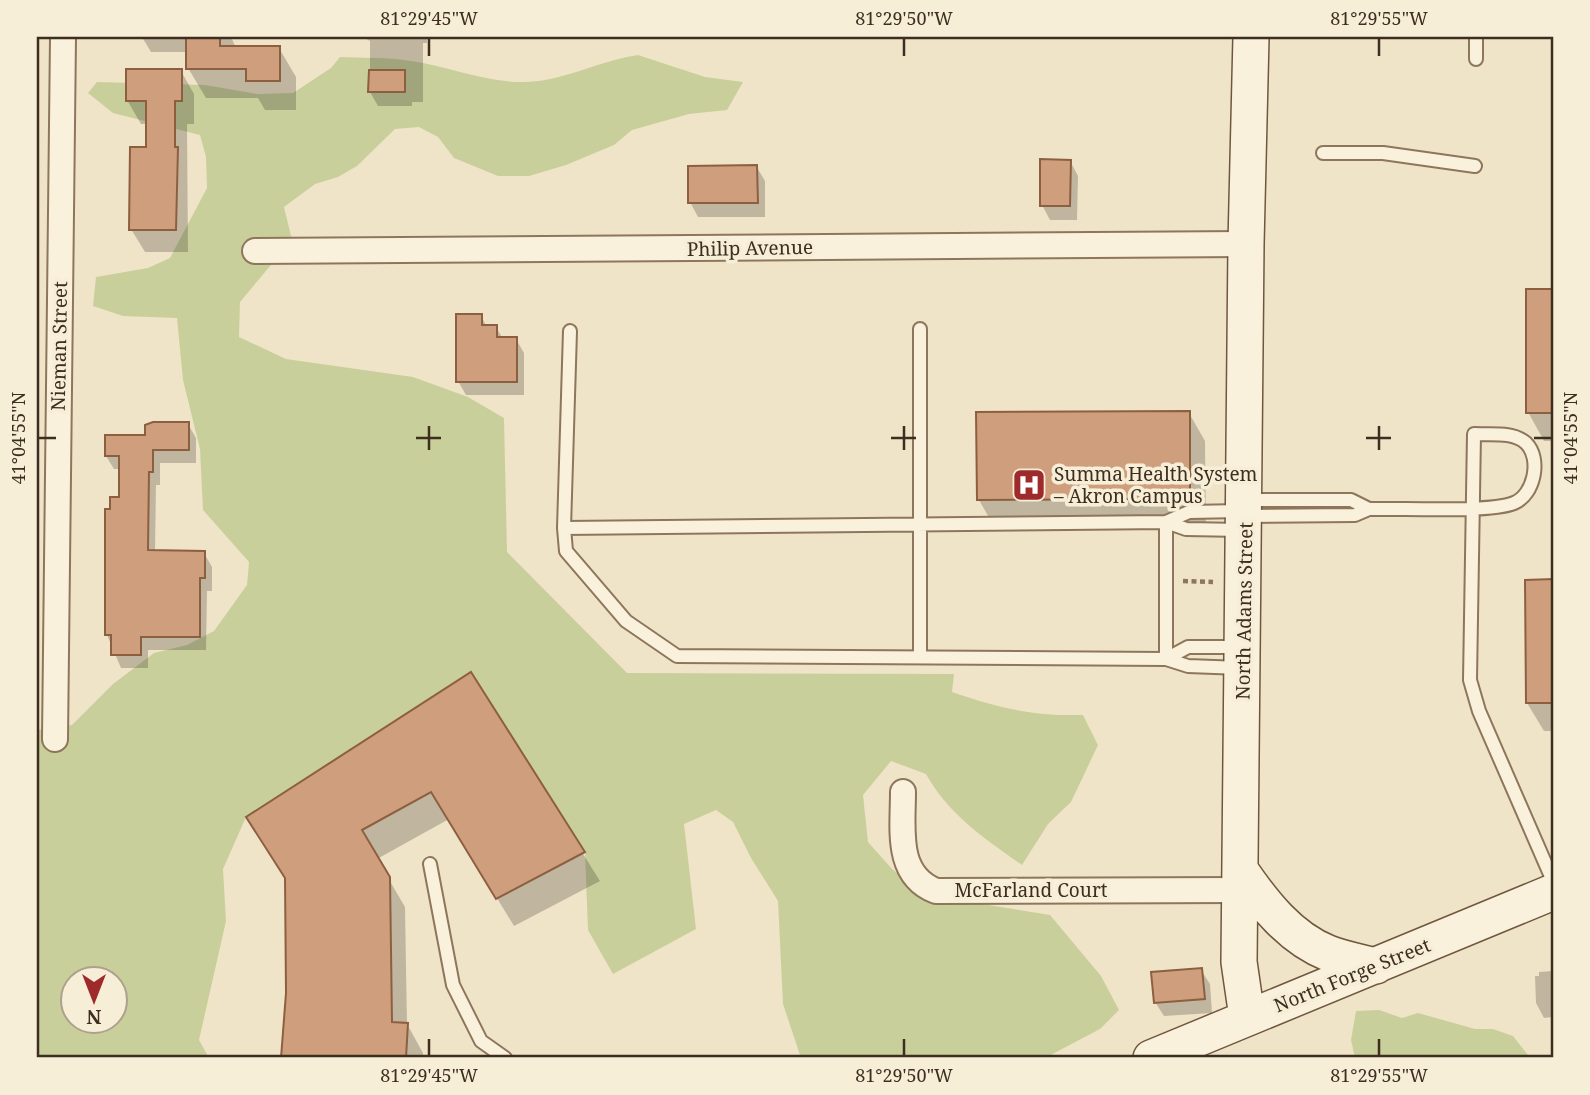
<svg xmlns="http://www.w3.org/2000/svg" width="1590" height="1095" font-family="'Noto Serif',serif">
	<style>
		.green { fill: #c9cf9b; fill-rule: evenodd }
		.shadow { fill: #0003 }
		.building { fill: #cf9f7d; stroke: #8d5f41; stroke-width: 2 }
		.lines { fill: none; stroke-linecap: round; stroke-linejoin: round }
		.lane-casing { stroke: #8d765c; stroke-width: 16 }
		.street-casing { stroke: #8d765c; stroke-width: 28 }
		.secondary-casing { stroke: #6f573f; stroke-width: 38 }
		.path { stroke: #8d765c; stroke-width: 4.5; stroke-dasharray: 5 3.5; stroke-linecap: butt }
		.lane { stroke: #faf1dc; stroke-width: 12 }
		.street { stroke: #faf1dc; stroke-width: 24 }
		.secondary { stroke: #faf1dc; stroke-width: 35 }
		.ticks { fill: none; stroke: #3d2e20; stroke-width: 2.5 }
		.labels { text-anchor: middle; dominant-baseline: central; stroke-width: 7; stroke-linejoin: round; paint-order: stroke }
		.street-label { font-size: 19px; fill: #3d2e20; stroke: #f7eed8 }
		.poi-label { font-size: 19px; fill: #3d2e20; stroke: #f7eed8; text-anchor: start }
		.neatline { fill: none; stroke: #3d2e20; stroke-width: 2.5 }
		.ticks-label { font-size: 18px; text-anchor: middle; fill: #3d2e20 }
	</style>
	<rect width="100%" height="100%" fill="#f0e4c8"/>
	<!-- green -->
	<path class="green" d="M638,55L705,77L743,82L727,110L689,114L632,130L614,145L566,165L529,176H498L454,158L438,137L419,127L395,129L357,166L338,177L315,184L284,207L292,240L240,302L239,337L286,359L413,377L468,397L504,418L507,552L627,673L954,674L952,692C999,708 1032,716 1083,715L1098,745L1071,802L1048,824L1022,865C985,839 948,814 926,774L891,761L863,795L868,842L892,869L926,895L1050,915L1101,976L1119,1010L1100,1029L1045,1058H801L783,1004L778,901L751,858L733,822L716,810L684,824L696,929L613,974L588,930L585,852L471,672L246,817L223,869L226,921L199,1040L209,1058H37V730L72,725L113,684L154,653L187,645L214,631L247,585L249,562L203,510L200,449L183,380L177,318L123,316L93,306L96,277L148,268L170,258L207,188L206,157L200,135L113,113L88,93L97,82L205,85L257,94L293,93L331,68L340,57C363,58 388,57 411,61C453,67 495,87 539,81C573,76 604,60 638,55ZM74,979H116V1021H74Z
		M1379,1010L1402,1018L1418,1013L1475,1029H1493L1513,1036L1528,1055L1536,1058H1355L1351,1040L1356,1011Z"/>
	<!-- shadow -->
	<path class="shadow" d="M142,37H231L236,48H279L296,77V110H265L258,98H206L188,68V52H151Z
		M363,37H427V43H423V102H412V106H378L370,92V41Z
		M181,71L194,94V124H187L188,252H145L131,229L148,149V124H141L127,100Z
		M1070,161L1078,176L1077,220H1050L1042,205Z
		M756,166L765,181V217H698L690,202Z
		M1528,290H1553V441H1544L1528,412Z
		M481,316L487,327H496L503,339H516L524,353V395H466L458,381Z
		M1189,413L1205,441L1206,527L995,528L979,500L978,414Z
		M188,424L196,438V463H160V485H156L155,552L204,553L212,567V591H207L206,650H148V668H121L107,635L112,510L121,499V469H114L106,456L147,437Z
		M1527,581H1553V731H1544L1527,703Z
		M471,675L600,881L514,926L449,819L377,859L405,907L407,1024L423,1053V1058H283L288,993L287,881L248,817Z
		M1201,970L1210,984L1212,1013L1164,1016L1155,1002Z
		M1553,971V1017L1544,1018L1536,1003L1535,976H1539V972Z"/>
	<!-- building -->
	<path class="building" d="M186,37H220V46H280V81H246V69H186Z
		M126,69H182V101H175V147H178L176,230H129L130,147H146V101H126Z
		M369,70H405V92H368Z
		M1040,159L1071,160L1070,206H1040Z
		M757,165L758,203H688V166Z
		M1526,289H1553V413H1526Z
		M456,314H482V325H497V337H517V382H456Z
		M1190,411V499L977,500L976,412Z
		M153,422H189V450H153V472H149L148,550L205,551V578H200V637H141V655H111V635H105V509H110V497H119V456H105V435H145V425Z
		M1553,579V703H1526L1525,580Z
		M471,672L585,852L496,899L431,792L362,830L390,877L392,1022L408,1023L406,1058H281L286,993L285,878L246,817Z
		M1202,968L1205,999L1154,1003L1151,972Z"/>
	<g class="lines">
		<defs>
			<path id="lane" d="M1476,59V37
				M1323,153H1383L1475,166
				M920,329V656
				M1246,500H1351L1369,509
				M1241,511L1189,512L1166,522L1186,529L1242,530
				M1245,516L1355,515L1369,509C1401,508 1490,513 1514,503C1534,495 1542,459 1526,443C1513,431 1490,435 1474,434L1470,680L1479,711L1553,881
				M564,528L1166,522V659L677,656L626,621L566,551L564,528L570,331
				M1239,647H1188L1166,659L1188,666L1241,668
				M430,864L453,985L481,1041L505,1058"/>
			<path id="street" d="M255,251L1246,244
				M55,739L63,37
				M903,792C903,829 895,875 936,891L1240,890"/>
			<path id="secondary" d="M1241,871C1263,903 1290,938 1328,953C1343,959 1360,962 1376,966
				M1247,1017L1239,962L1246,244L1251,37
				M1151,1058L1553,892"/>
		</defs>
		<!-- lane casing -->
		<use href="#lane" class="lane-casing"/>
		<!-- street casing -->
		<use href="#street" class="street-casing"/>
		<!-- secondary casing -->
		<use href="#secondary" class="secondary-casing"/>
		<!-- path -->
		<path class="path" d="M1183,581L1213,582"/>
		<!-- lane -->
		<use href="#lane" class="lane"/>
		<!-- street -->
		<use href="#street" class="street"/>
		<!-- secondary -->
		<use href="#secondary" class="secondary"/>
	</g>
	<!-- ticks -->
	<path class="ticks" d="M429,38V56M904,38V56M1379,38V56M429,426V450M904,426V450M1379,426V450M38,438H56M416,438H441M891,438H916M1366,438H1391M1534,438H1552M429,1039V1056M904,1039V1056M1379,1039V1056"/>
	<!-- icons -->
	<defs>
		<symbol id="hospital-square" viewBox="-11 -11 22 22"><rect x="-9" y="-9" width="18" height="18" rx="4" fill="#9e2a2b" stroke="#f7eed8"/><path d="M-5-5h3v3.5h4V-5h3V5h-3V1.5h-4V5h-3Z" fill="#fff"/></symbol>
	</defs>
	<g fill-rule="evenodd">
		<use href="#hospital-square" x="1010" y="466" width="38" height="38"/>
	</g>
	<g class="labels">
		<!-- street labels -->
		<g class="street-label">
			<text transform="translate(750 248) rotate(-1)">Philip Avenue</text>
			<text transform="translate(59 346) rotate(-89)">Nieman Street</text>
			<text transform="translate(1244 611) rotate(-89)">North Adams Street</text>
			<text x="1031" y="890">McFarland Court</text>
			<text transform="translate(1352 975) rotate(-22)">North Forge Street</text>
		</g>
		<!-- poi labels -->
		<g class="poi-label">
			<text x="1054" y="474">Summa Health System<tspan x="1054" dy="22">– Akron Campus</tspan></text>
		</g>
	</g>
	<!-- border -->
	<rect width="1590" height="1095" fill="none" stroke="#f7eed8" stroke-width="77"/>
	<!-- north arrow -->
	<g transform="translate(94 1000) rotate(180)"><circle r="33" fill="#f7eed8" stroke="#ada18e" stroke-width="2"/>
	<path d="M0-5L12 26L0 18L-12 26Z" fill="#9e2a2b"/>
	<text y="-10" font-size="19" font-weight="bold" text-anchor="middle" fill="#3d2e20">N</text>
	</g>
	<rect x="38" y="38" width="1514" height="1018" class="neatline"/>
	<g class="ticks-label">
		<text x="429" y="25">81°29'45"W</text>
		<text x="904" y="25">81°29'50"W</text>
		<text x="1379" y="25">81°29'55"W</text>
		<text transform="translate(1571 438) rotate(-90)" y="6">41°04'55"N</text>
		<text transform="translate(19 438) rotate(-90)" y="6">41°04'55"N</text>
		<text x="429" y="1082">81°29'45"W</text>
		<text x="904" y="1082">81°29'50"W</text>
		<text x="1379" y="1082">81°29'55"W</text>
	</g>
</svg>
